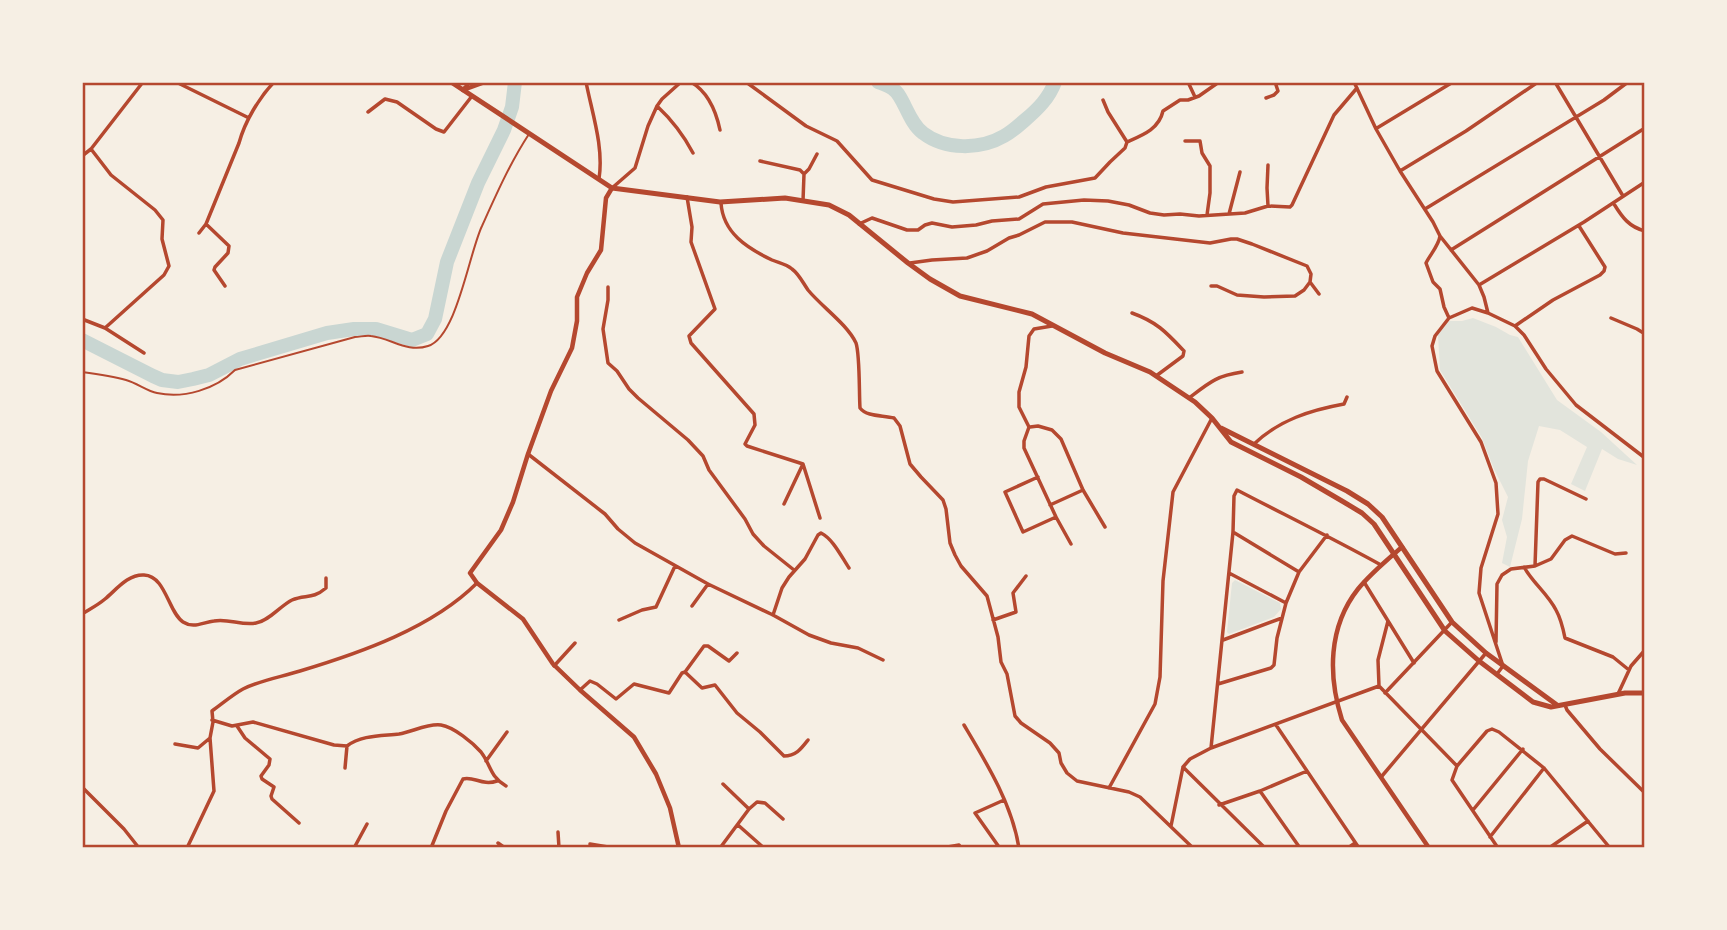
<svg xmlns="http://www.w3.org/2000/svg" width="1727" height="930" font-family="'IBM Plex Serif',serif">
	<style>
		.green { fill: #e2e4dc }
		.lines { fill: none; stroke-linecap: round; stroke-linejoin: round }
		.river { stroke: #c9d6d2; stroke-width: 14 }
		.service { stroke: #b5482f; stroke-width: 2 }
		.minor { stroke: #b5482f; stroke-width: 3.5 }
		.tertiary { stroke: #b5482f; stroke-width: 4.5 }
		.secondary { stroke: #b5482f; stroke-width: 5 }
		.neatline { fill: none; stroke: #b5482f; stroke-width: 2.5 }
	</style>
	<rect width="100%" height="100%" fill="#f6efe4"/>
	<!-- green -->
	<path class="green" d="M1473,318L1496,327L1510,335L1518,337L1557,400L1601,432L1637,465L1618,459L1602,449L1585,491L1571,484L1587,447L1560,430L1539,426L1528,461L1522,519L1510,567L1502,563L1507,537L1502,520L1508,497L1494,469L1482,438L1440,370L1438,335L1449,321H1462Z
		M1235,580L1280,603L1281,609L1274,617L1229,634L1227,632L1232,583Z"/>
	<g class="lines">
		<!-- river -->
		<path class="river" d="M878,82C883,84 889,86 893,89C904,96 908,122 923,133C945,150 980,150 1004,136C1012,132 1019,125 1025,120C1038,109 1049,98 1055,82
			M82,340L153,376L162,380L178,382L193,379L209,375L240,359L327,333L354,329H376L412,340L427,334L435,319L447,262L478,183L504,130L512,107L515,82"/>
		<!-- service -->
		<path class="service" d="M82,372C97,374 112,376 126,380C137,383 147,391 157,393C184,399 216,389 235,370L355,337C360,337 366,335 371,336C391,338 407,353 428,346C457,337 469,253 482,226C496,195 510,163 529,134"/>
		<!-- minor -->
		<path class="minor" d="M176,82L249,118
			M586,82C592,113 604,147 599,179
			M691,82C708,92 716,111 720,130
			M746,82L806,126L837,141L872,180L934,199L953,202L1019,197L1046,187L1095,178L1110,162L1125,148L1127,142C1143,135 1159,129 1163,111L1180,100H1188L1199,96L1219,82
			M1188,82L1195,97
			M1354,82L1376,129L1400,171L1433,222L1440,236L1479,285L1484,297L1488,313L1515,326L1524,335L1546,369L1576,405L1645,458
			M1555,82L1623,196
			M464,88L471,82
			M1266,98L1274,95L1278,91L1275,82
			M1103,100L1108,112L1127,142
			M657,106C672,120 683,134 693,153
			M368,112L385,99L397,102L436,129L444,132L472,96
			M1377,128L1453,82
			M1185,141H1200L1202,153L1210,166V193L1207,215
			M82,156L91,149
			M760,161L800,170L804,174L803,201
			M1400,171L1466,131L1538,82
			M804,174L809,169L817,154
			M612,188L635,168L648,126L657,106L662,99L681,82
			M687,197L692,227L691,242L715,309L689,336L691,343L754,414L755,425L745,444L747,446L803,464L820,518
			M721,203C723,233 747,248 772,260C779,263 786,264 792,269C799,274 803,283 808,290C822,307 847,324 856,343C860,355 859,393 860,408C867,417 883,415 894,418L900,426L910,464L921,477L943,500L946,509L950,543L955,555L961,566L987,596L998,637L1001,662L1007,674L1015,716L1021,723L1050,743L1059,753L1061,763L1067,773L1077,781L1129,792L1140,797L1193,848
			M1614,204C1622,217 1629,227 1645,231
			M1268,206L1267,188L1268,165
			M1425,209L1604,100L1628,82
			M1229,214L1240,172
			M206,224L229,246L228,253L215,267L214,270L225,286
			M859,224L872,218L907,230H918L925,225L932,223L952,227L976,225L992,221L1019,219L1043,204L1084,200L1108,201L1129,205L1150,213L1164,215L1180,214L1199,216L1245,213L1268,206L1290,207L1292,205L1334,115L1357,88
			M199,233L206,224L239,143C245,121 259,98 274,82
			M1440,236C1439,245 1430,255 1426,263L1433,282L1440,289L1444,307L1449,318
			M1451,250L1645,128
			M910,263L932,260L967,258L987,251L1009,238L1019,235L1045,222H1072L1123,233L1210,243L1231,239H1237L1252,244L1307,266L1311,274L1310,282L1319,294
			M1479,285L1584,222L1645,182
			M1211,286H1217L1237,295L1264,297L1295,296L1304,290L1310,282
			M608,287V300L603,329L608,363L617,371L629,389L638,398L688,440L703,456L709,470L745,519L753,534L764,546L794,570
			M1132,313C1157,322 1166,332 1184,351L1183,356L1156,376
			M1488,313L1472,308L1449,318L1435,336L1432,346L1437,371L1481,442L1496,483L1498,514L1481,568L1479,593L1503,666L1497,674
			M1611,318L1637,329L1645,334
			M82,319L105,328L144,353
			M1052,326L1034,329L1029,336L1026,367L1019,392V407L1029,427L1024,441V448L1056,517L1071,544
			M1515,326L1553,300L1600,275L1604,271L1605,267L1579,226
			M105,328L164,275L169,266L162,239L163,220L155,210L111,175L91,149L143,82
			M1189,398C1210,382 1216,376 1242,372
			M1030,427L1038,426L1052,430L1061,439L1083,490L1105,527
			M1254,444C1279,420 1311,410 1344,404L1347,397
			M528,454L605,514L618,529L635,543L708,584L773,615L809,635L831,643L858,648L883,660
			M1038,477L1005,492L1023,532L1056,517
			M784,504L802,466
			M1050,505L1083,490
			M1233,532L1299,572
			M1535,566L1551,559L1565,540L1572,536L1615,554L1626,553
			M1524,567C1533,583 1548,594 1556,610C1561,619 1563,628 1565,638L1613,657L1629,670
			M1229,573L1286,603
			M1364,582L1414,663
			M692,606L708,584
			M82,614C90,609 98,605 105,599C116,590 128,574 144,575C166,576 168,612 183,622C194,629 203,622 214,621C228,618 242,626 256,623C269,621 280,606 292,600C305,594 312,600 326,588V578
			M773,615L782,588L789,577L805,559L818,535L821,533C833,539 841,556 849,568
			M619,620L642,610L656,607L675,566
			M993,620L1016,612L1013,593L1026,576
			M1388,621L1378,660L1379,686L1457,766
			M1223,640L1282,618
			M1496,642L1497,584L1502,575L1511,569L1535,566L1538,482L1540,479H1544L1586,499
			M554,666L575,643
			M685,672L704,646H708L729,661L737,653
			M1218,684L1271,668L1274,665L1277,638L1286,603L1299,572L1327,535
			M580,690L590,681L597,684L616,699L634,684L669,693L682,673L685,672L702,688L715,685L737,713L760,732L784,756C796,756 801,749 808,740
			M1385,693L1452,622
			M1618,694L1631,666L1645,650
			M1565,705L1567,710L1600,749L1645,793
			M212,720L232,726L253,722L334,745L347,746
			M964,725C986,762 1012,804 1019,848
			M1276,725L1359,848
			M237,726L245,738L270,759L269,765L261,776L262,779L274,787L271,796L272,799L299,823
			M175,744L198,748L210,738L213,722L212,711C222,704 232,695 243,689C261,680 281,677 300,671C360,653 432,628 477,583
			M1211,748L1233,532L1234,496L1237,490C1285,515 1334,539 1381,565
			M486,761L507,732
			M1183,767L1265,848
			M345,768L347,746C361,735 382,736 399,734C412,732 428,723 441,725C454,727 473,743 481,752C491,765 490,777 506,786
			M1382,776L1486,653
			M723,784L749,809
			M82,787L124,829L139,848
			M1109,788L1155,704L1160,677L1163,581L1173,492L1212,418
			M1260,791L1300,848
			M1219,805L1260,791L1307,771
			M1473,810L1523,749
			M738,825L764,848
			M1171,826L1183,767L1190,759L1211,748L1379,686
			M558,832L559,848
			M1490,837L1544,768
			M498,843L505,848
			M590,844L614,848
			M187,848L214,791L210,738
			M354,848L367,824
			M431,848L446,811L463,779C474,776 482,786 497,781
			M720,848L749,809L757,802L765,803L783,819
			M942,848L959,845L961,848
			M997,848L999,847L975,813L1004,800
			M1348,848L1355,843
			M1498,848L1452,780L1457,766L1487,731L1492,729L1499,732L1544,768L1610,848
			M1549,848L1588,821"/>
		<!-- tertiary -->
		<path class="tertiary" d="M463,90L485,82
			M612,188L606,198L601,250L587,273L577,297V321L572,348L551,391L528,454L513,502L501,530L470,573L477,583L523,619L553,664L580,690L634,737L656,774L670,808L679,848
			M1402,547C1387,560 1371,573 1358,589C1328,627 1328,676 1342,720L1429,848"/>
		<!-- secondary -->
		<path class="secondary" d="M451,82L612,188L720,202L785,198L829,205L849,215L908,263L930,279L960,296L1032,314L1105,353L1150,372L1195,402L1212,418L1231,442L1301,477L1342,501L1362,513L1374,524L1445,631L1479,661L1533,702L1551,707L1625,693H1645
			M1221,428L1347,491L1368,504L1382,517L1452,622L1486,653L1557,705"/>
	</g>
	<!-- border -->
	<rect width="1727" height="930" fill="none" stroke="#f6efe4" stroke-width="168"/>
	<rect x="84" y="84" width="1559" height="762" class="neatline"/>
</svg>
